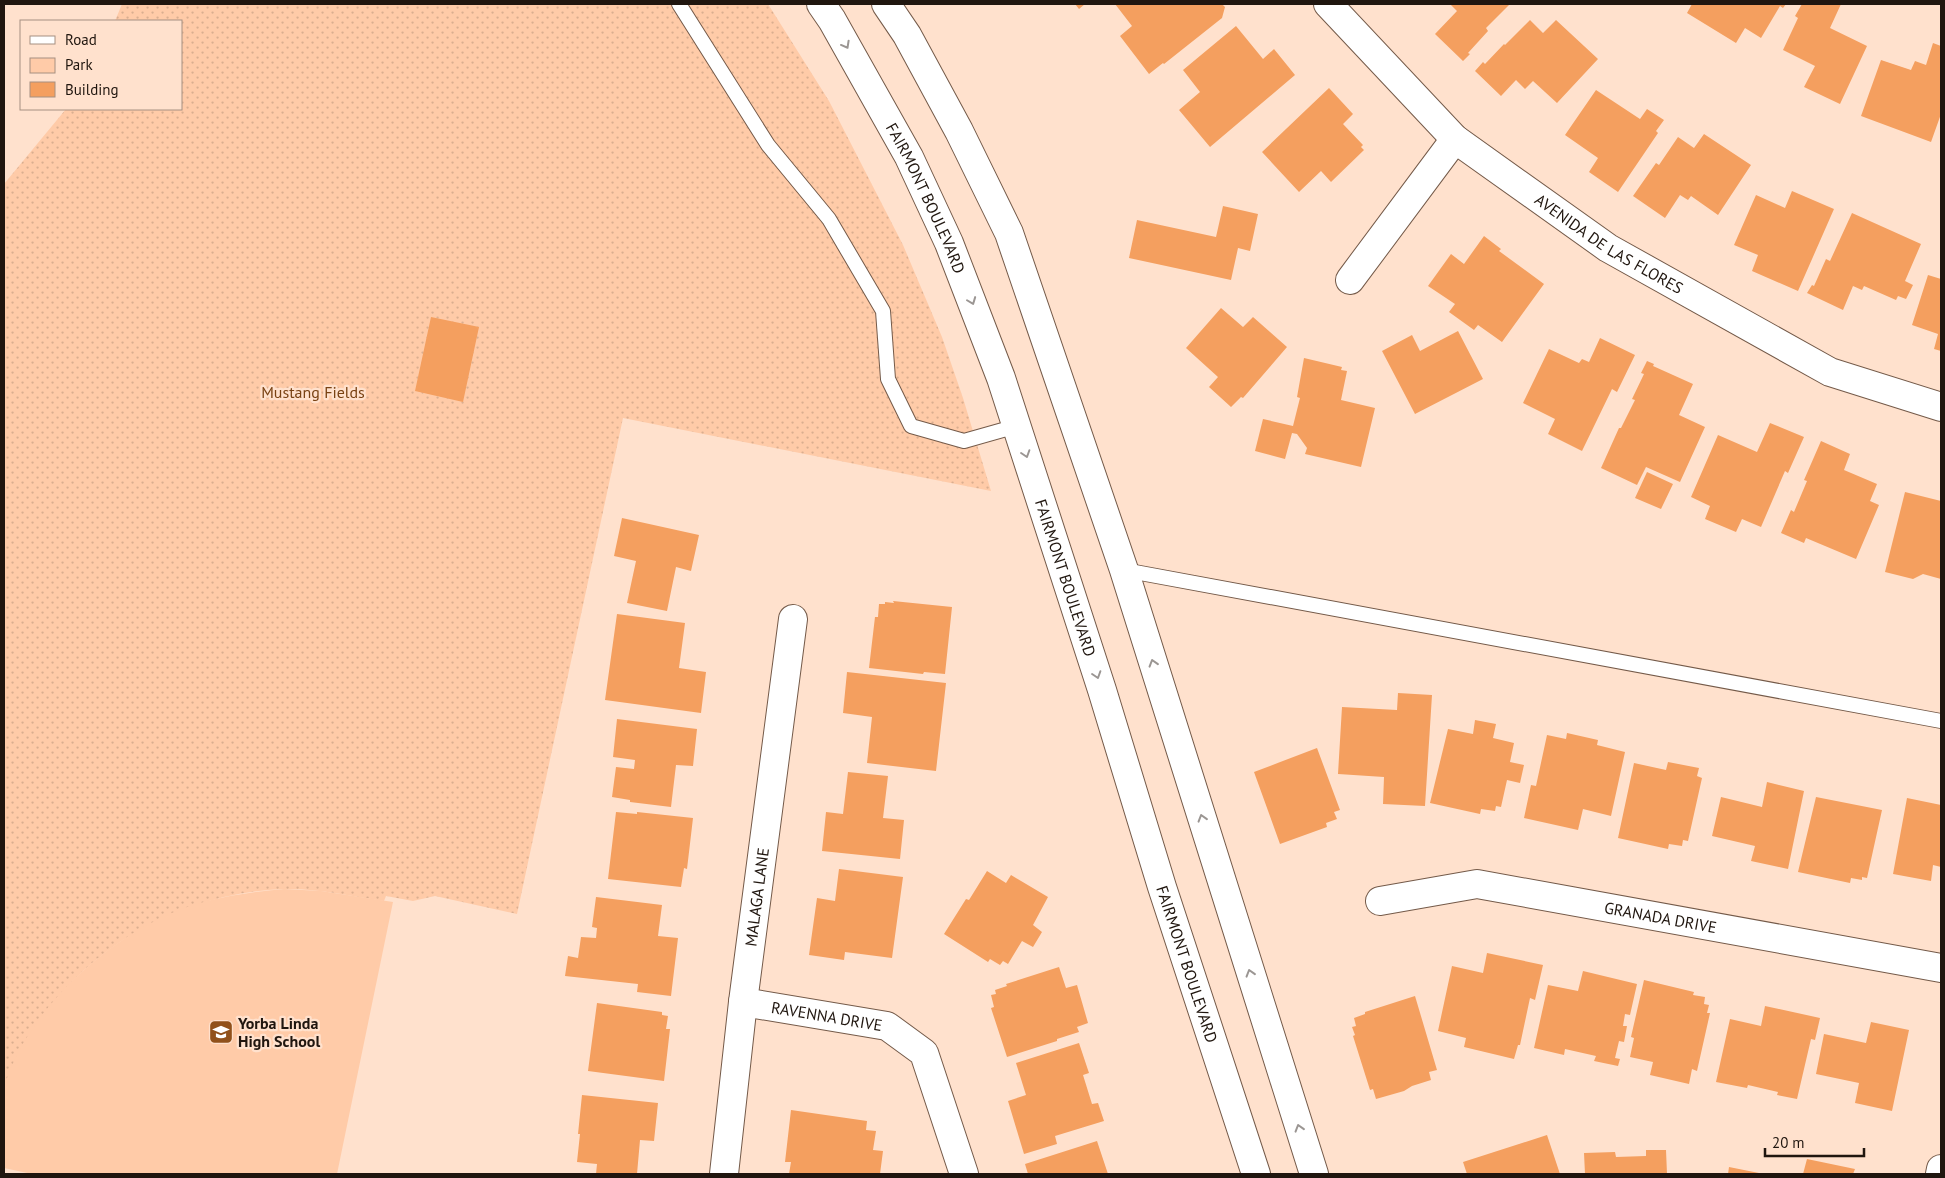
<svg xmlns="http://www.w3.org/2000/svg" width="1945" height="1178" font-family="'PT Sans',sans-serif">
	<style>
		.green { fill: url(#green-dots) }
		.pitch { fill: #ffcba8 }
		.building { fill: #f49f5f }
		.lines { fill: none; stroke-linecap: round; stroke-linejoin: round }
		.service-casing { stroke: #745a49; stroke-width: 16 }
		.minor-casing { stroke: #745a49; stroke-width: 30 }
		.secondary-casing { stroke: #745a49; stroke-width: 30 }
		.service { stroke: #fff; stroke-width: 14 }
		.minor { stroke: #fff; stroke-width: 28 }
		.secondary { stroke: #fff; stroke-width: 28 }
		.oneway { stroke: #9b9693 }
		.labels { text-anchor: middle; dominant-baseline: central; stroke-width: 4.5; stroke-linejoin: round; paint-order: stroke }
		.street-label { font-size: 16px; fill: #20160f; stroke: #ffe1cd }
		.park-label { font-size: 16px; fill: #794213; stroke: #ffe1cd }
		.poi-label { font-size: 16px; font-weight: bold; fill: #20160f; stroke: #ffe1cd; text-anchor: start }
	</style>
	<defs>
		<pattern id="green-dots" width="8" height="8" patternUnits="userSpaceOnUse" patternTransform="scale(1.25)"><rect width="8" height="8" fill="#ffcba8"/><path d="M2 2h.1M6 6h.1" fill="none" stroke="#daae8f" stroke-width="1.8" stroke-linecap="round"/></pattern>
	</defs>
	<rect width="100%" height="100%" fill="#ffe1cd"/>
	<!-- green -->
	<path class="green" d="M122,4H768L829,101L903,245L942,337L963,398L991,491L623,418L517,914L435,896L413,901L386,896L384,901C351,896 316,888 282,889C158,895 46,972 4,1090V184L66,109H181V21H115Z"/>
	<!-- pitch -->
	<path class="pitch" d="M284,889L321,891L393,902L337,1174H32L4,1168C4,1150 4,1132 4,1115C4,1106 2,1096 4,1088C26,1009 114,931 190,906C221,896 252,892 284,889Z"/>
	<!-- building -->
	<path class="building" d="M1075,4H1085L1079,9Z
		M1115,4H1222L1225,7L1222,18L1164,64L1163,63L1149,74L1120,36L1132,26Z
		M1450,4H1510L1486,28L1488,31L1468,53L1470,54L1463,61L1435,34L1457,11Z
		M1692,4H1786L1783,8L1780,6L1761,38L1745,28L1736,43L1687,13Z
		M1802,4H1841L1830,28L1867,46L1840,104L1804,87L1815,66L1783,50L1798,18L1795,16Z
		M1530,20L1543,33L1556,20L1598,59L1557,103L1533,81L1525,89L1516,80L1501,96L1475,71L1483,62L1485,64L1504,44L1505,45Z
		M1236,26L1263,59L1274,49L1295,75L1210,147L1179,110L1200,92L1183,70Z
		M1933,43L1941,46V114L1931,142L1861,116L1881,60L1911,70L1915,61L1926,65Z
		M1329,88L1353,114L1343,124L1363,145L1361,147L1364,150L1331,182L1321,171L1299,192L1262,152Z
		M1596,90L1640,119L1647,109L1664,120L1656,131L1658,133L1618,192L1589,172L1598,158L1565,135Z
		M1704,134L1751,165L1718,215L1691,196L1688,200L1680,195L1665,218L1633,196L1656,163L1659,165L1678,137L1694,148Z
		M1792,191L1834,209L1798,291L1752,271L1758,255L1734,245L1756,195L1785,208Z
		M1223,206L1258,214L1250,251L1238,248L1231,280L1129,258L1137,220L1216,237Z
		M1852,213L1921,244L1905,281L1913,285L1906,299L1898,296L1896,300L1864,286L1862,290L1853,286L1843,310L1807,293L1812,285L1814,286L1826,259L1830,261Z
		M1484,236L1501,249L1499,251L1544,284L1502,342L1478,325L1474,330L1449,312L1455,304L1428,286L1451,254L1464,264Z
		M1928,275L1941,279V351L1934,349L1938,334L1912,325Z
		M1221,308L1243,327L1253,317L1287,347L1243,398L1241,397L1231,407L1209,387L1218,377L1186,348Z
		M431,317L479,327L463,402L415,391Z
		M1458,331L1483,379L1415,414L1382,351L1412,335L1420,351Z
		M1600,338L1635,355L1617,392L1612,389L1582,451L1548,434L1555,419L1523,403L1549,349L1579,363L1582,359L1589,362Z
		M1304,358L1342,367L1341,370L1347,371L1341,400L1375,408L1361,467L1305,454L1307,448L1297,434L1292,433L1285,459L1255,451L1263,419L1293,426L1300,398L1297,397Z
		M1647,361L1654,364L1653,366L1693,384L1679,415L1705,427L1680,482L1646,467L1637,485L1601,468L1619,428H1621L1635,400L1632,399L1644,374L1641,373Z
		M1770,423L1804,437L1788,473L1785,471L1761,527L1742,519L1736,532L1705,519L1710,506L1691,497L1718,435L1757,452Z
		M1821,441L1850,454L1844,470L1877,484L1870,501L1879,505L1856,559L1806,538L1804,543L1781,533L1791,510L1794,512L1807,481L1804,480Z
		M1647,472L1673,484L1661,509L1635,498Z
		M1905,492L1941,501V579L1923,574L1913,579L1885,572Z
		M622,518L699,535L691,571L676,567L667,611L627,603L636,561L614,556Z
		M893,601L952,607L945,674L924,672L923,674L869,668L875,617H878L879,604H885V602L894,603Z
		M617,614L685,623L679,668L706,672L701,713L605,700Z
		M847,672L946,683L936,771L867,763L872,717L843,713Z
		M1398,693L1432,695L1425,806L1383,804L1384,777L1338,774L1342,707L1397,710Z
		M617,719L697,729L693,766L676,765L671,807L630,802V800L612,797L616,767L634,769L635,760L613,757Z
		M1475,720L1496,724L1493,738L1514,743L1510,762L1524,765L1520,783L1507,780L1501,807L1496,806L1495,811L1481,809L1480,814L1430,803L1448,729L1473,734Z
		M1567,733L1598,740L1597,745L1625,752L1611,816L1583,809L1578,830L1524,818L1531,785L1536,786L1547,735L1566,739Z
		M1317,748L1340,810L1334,812L1337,819L1326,823L1327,827L1280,844L1254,772Z
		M1668,762L1699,768L1697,776L1702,778L1688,841L1683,840L1682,846L1669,844L1668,849L1618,838L1634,763L1666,770Z
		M848,772L888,776L883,818L904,820L900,859L822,851L826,812L843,814Z
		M1767,782L1804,791L1788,869L1751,861L1755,846L1712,836L1721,797L1762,807Z
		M1816,797L1882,810L1867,878L1862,877V880L1851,878L1850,883L1798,872Z
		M1907,798L1941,805V867L1933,865L1931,881L1893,874Z
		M616,812L637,814V812L693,818L687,869L684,868L681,887L608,879Z
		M839,869L903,877L892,958L845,952L844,960L809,955L817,898L835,901Z
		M987,871L1006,883L1011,875L1048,897L1033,925L1042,932L1033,947L1022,941L1008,964L1003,961L1000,965L990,959L988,962L944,934L966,899L969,900Z
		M596,897L662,905L658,936L678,938L671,996L637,992L638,984L565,976L568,956L578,958L581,937L596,938L597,928L592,927Z
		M1487,953L1543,965L1535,1000L1530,998L1520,1045H1518L1514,1059L1464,1047L1466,1038L1438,1031L1452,966L1483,973Z
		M1059,967L1066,988L1077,985L1088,1023L1077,1027L1079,1032L1057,1039V1041L1007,1057L991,1008L994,1007L991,995L996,994L995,990L1007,986L1006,984Z
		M1583,971L1637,984L1630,1015L1625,1014L1623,1026H1627L1624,1042L1619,1041L1615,1058L1620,1059L1618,1066L1594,1061L1596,1056L1565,1049L1564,1055L1534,1048L1548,985L1578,991Z
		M1644,980L1694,992L1693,995L1705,997L1704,1004L1709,1005L1707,1013H1710L1697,1071L1692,1069L1689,1084L1650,1075L1653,1062L1630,1057L1634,1038L1631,1037Z
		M1415,996L1437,1070L1429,1072L1431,1080L1412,1086L1404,1091L1376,1099L1373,1089L1370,1090L1353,1036L1355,1035L1352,1027L1356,1026L1354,1018L1365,1014V1012Z
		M597,1003L662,1012V1015L668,1016L666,1029H670L664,1081L588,1071Z
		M1765,1006L1820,1018L1815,1040L1811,1039L1797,1099L1777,1095L1778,1092L1748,1085L1747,1088L1716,1082L1730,1019L1761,1026Z
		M1871,1022L1909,1030L1892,1111L1855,1103L1859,1083L1816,1074L1824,1034L1866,1043Z
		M1079,1043L1089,1073L1083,1075L1092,1104L1098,1103L1104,1121L1055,1136L1057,1144L1024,1154L1008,1101L1026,1095L1016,1063Z
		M582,1095L658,1103L654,1141L640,1140L637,1174H596L597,1164L577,1162L580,1134H578Z
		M791,1110L867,1121L866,1130L876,1131L873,1150L883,1151L880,1174H789L791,1162H785Z
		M1547,1135L1560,1174H1467L1463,1162Z
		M1097,1141L1108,1174H1028L1025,1164Z
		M1646,1150H1666L1667,1174H1585L1584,1153L1615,1152L1616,1157L1646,1156Z
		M1807,1159L1855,1169L1853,1174H1803Z
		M1729,1167L1759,1173V1174H1728Z"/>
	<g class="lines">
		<defs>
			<path id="service" d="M679,4L768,145L829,219L883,311L888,379L911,426L964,441L1017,426
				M1124,570L1941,721"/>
			<g id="minor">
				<path id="s1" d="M1328,4L1455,139L1608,248L1830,372L1941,407"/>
				<path d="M1350,280L1455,139"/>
				<path id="s2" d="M1380,901L1477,884L1941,968"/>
				<path id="s3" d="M743,1002L887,1026L924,1053L964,1174"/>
				<path id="s4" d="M724,1174L743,1002L793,619"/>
				<path d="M1940,1174L1941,1169"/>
			</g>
			<g id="secondary">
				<path id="s5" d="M821,4L832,20L909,157L949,243L1001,378L1102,690L1162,887L1256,1174"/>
				<path d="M886,4L907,35L959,131L1009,233L1124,570L1314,1174"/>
			</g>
		</defs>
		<!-- service casing -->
		<use href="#service" class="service-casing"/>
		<!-- minor casing -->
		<use href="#minor" class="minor-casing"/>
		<!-- secondary casing -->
		<use href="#secondary" class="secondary-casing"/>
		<!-- service -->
		<use href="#service" class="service"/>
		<!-- minor -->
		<use href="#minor" class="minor"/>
		<!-- secondary -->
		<use href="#secondary" class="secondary"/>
	</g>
	<!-- one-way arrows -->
	<defs><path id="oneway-chevron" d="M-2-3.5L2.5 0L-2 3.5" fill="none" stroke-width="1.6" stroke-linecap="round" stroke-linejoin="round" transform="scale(1.25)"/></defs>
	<g class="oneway">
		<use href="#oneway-chevron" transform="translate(846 45) rotate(61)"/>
		<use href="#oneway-chevron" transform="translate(972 301) rotate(69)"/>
		<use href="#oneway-chevron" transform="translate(1026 454) rotate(72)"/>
		<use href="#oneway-chevron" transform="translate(1153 663) rotate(-107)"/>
		<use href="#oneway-chevron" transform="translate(1097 675) rotate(72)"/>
		<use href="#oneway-chevron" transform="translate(1202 818) rotate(-107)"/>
		<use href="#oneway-chevron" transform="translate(1250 973) rotate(-107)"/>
		<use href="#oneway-chevron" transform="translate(1299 1128) rotate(-107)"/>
	</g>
	<!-- icons -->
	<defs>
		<symbol id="school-square" viewBox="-11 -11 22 22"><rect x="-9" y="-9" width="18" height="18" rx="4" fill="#91511b" stroke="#ffe1cd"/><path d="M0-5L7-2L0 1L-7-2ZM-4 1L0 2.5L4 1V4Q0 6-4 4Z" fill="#fff"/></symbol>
	</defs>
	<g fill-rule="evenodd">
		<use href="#school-square" x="207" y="1018" width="28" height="28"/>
	</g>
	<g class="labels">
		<!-- street labels -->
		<g class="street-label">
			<text stroke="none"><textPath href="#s5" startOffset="221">FAIRMONT BOULEVARD</textPath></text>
			<text stroke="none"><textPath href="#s1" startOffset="372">AVENIDA DE LAS FLORES</textPath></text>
			<text stroke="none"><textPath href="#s5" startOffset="626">FAIRMONT BOULEVARD</textPath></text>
			<text stroke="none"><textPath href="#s4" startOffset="279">MALAGA LANE</textPath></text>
			<text stroke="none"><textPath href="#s2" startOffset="285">GRANADA DRIVE</textPath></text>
			<text stroke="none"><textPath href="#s5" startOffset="1031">FAIRMONT BOULEVARD</textPath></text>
			<text stroke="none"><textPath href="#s3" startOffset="85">RAVENNA DRIVE</textPath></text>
		</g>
		<!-- park labels -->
		<g class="park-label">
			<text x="313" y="392">Mustang Fields</text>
		</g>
		<!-- poi labels -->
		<g class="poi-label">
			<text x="238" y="1023">Yorba Linda<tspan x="238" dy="18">High School</tspan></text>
		</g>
	</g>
	<!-- border -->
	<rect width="1945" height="1178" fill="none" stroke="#20160f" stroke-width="10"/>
	<!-- legend -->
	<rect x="20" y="20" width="162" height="90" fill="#ffe1cd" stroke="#a69081"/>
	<rect x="30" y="36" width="25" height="8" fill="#ffffff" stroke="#a69081"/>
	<text x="65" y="45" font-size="15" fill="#20160f">Road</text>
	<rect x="30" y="58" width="25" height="15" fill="#ffcba8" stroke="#a69081"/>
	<text x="65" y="70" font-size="15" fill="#20160f">Park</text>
	<rect x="30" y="82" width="25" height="15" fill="#f49f5f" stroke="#a69081"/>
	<text x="65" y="95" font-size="15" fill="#20160f">Building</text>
	<!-- scale -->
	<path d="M1765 1148v8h99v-8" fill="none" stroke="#20160f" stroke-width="2.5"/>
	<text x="1772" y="1148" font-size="15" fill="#20160f" stroke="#ffe1cd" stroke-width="4" paint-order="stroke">20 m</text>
</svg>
